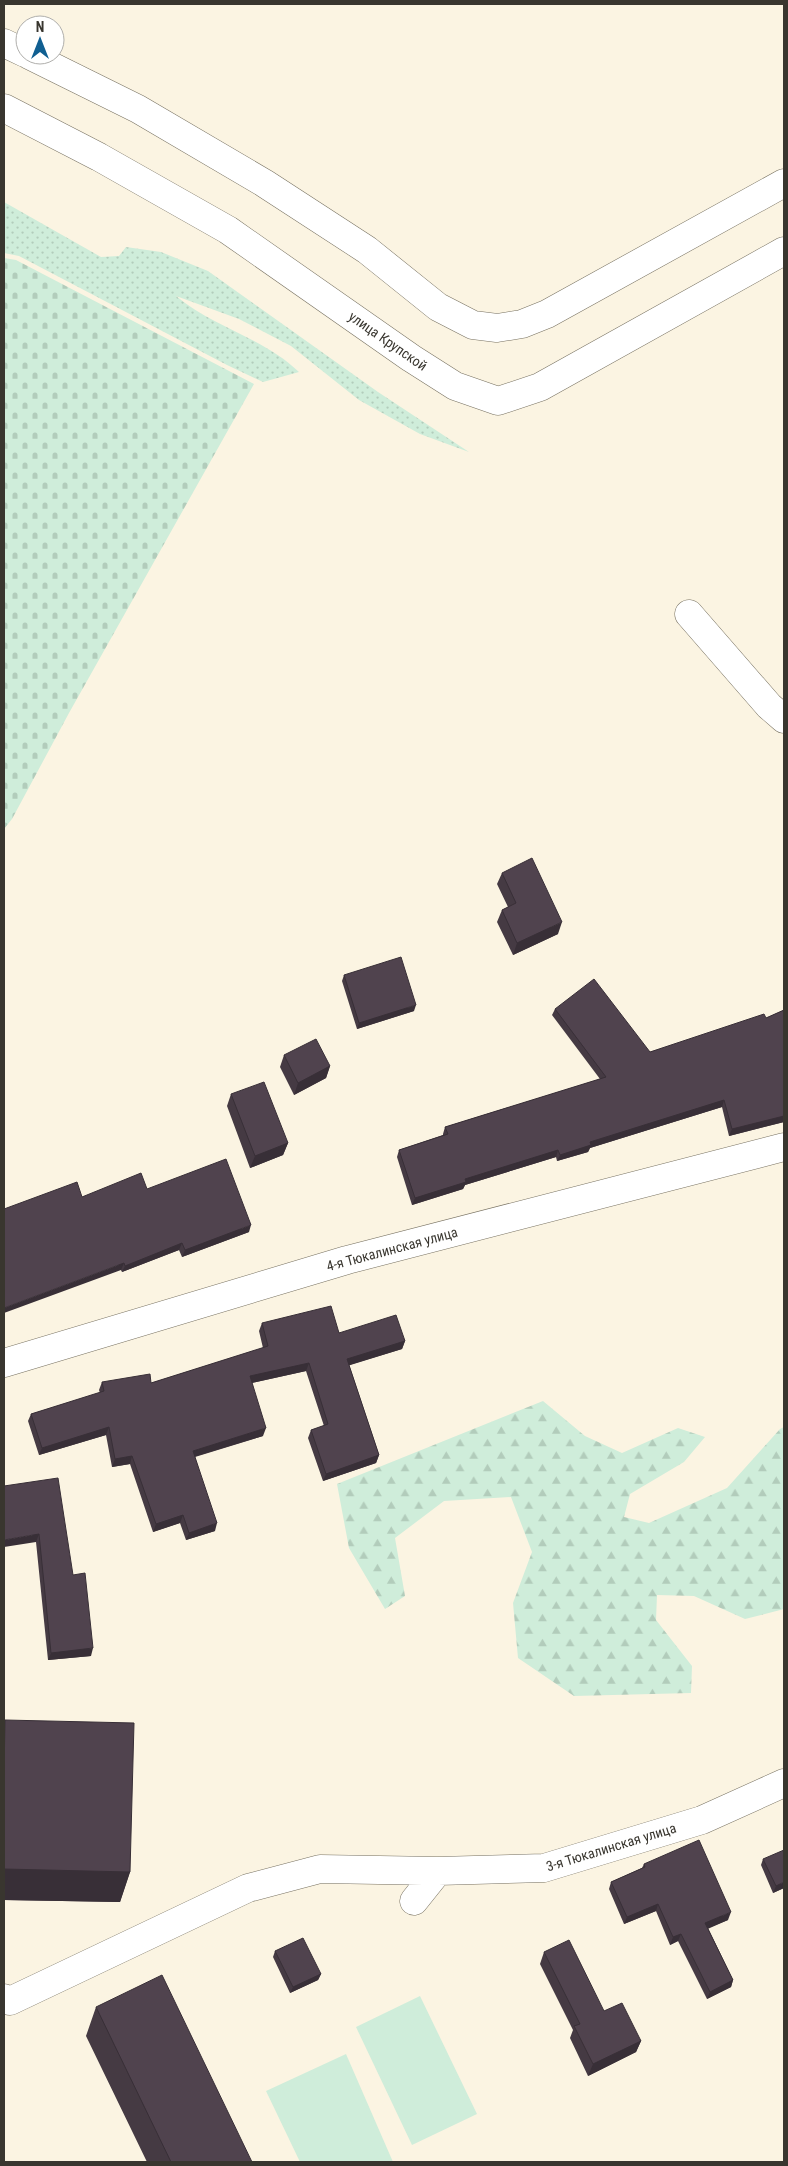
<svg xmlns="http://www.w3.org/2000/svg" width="788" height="2166" font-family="'Roboto Condensed',sans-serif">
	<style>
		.grass { fill: url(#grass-dots) }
		.forest { fill: url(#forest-firs) }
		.cemetery { fill: url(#cemetery-stones) }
		.green { fill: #cfedda }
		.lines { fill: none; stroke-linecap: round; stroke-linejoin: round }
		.street-casing { stroke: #777161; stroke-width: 29 }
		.secondary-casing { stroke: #777161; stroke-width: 29 }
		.street { stroke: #fff; stroke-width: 28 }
		.secondary { stroke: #fff; stroke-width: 28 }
		.wall { fill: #453a43 }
		.shaded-wall { fill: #382f37 }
		.building { fill: #50434e; stroke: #382f37 }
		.labels { text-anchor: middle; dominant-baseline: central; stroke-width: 5; stroke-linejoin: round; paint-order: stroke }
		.street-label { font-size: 14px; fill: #39362f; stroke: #fff }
	</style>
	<defs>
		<pattern id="grass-dots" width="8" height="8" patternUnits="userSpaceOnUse" patternTransform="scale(1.25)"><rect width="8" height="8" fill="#cfedda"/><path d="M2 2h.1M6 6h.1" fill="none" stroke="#b2ccbb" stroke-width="1.8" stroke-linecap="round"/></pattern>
		<pattern id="forest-firs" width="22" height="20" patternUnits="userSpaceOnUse" patternTransform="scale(1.25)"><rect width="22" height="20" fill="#cfedda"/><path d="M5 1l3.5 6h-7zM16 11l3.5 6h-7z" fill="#b2ccbb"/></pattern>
		<pattern id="cemetery-stones" width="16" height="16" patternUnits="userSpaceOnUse" patternTransform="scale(1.25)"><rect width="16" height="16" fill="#cfedda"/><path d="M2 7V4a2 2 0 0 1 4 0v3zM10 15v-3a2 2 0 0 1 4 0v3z" fill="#b2ccbb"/></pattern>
	</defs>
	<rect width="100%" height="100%" fill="#fbf4e2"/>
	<!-- grass -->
	<path class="grass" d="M4,202L101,257L119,256L126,247L161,252L208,271L378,392L469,452L420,434L359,400L291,346L239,319L176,296C213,327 264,338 299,372L263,382L227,365L19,256L4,253Z"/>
	<!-- forest -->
	<path class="forest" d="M543,1401L585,1436L622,1453L678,1428L705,1437L684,1462L630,1494L624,1517L649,1523L727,1488L780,1429L784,1427V1609L745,1619L694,1596L657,1595L656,1620L692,1666L691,1693L574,1696L518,1658L513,1603L532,1552L511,1497L444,1501L395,1538L405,1596L385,1609L349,1548L337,1484Z"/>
	<!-- cemetery -->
	<path class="cemetery" d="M4,258L16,260L254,384L69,713L12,819L4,829Z"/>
	<!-- green -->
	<path class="green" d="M420,1996L477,2114L412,2145L356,2027Z
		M346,2054L393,2162H300L266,2091Z"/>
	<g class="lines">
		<defs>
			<path id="street" d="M689,614L769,706L784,719
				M4,1363L347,1260L784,1147
				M414,1901L438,1871L544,1868L702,1820L784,1783
				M4,1998L10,2001L248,1888L320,1869L438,1871"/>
			<path id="secondary" d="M4,43L25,53
				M29,55L138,109L264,183L367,250L438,307L473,325L497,328L522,324L547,314L784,183
				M4,108L99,157L228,230L411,358L455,386L498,401L540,387L784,251"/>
		</defs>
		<!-- street casing -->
		<use href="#street" class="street-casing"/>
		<!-- secondary casing -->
		<use href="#secondary" class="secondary-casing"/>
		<!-- street -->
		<use href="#street" class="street"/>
		<!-- secondary -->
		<use href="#secondary" class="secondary"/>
	</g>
	<!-- wall -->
	<path class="wall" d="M502,873L558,934L513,955L497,922L502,910L508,907L497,884Z
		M344,975L414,1011L357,1029L342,981Z
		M555,1009L650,1052L766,1018L784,1010V1122L729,1136L722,1107L590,1148L588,1152L557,1161L556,1157L465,1185L463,1189L412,1205L397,1157L399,1150L443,1135V1134L445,1127L600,1079L552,1015Z
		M284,1055L330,1066L326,1078L294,1095L280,1067Z
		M231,1094L288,1143L283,1155L250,1168L227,1106Z
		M147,1189L249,1232L182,1257L179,1250L122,1272L82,1197Z
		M262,1323L405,1341L402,1349L349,1365L379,1455L376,1463L323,1481L308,1438L311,1430L324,1426L306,1371L252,1383L263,1436L195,1457L215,1531L186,1540L180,1523L153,1532L130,1464L112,1467L106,1435L39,1455L28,1421L31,1414L100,1393L99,1390L102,1382L151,1383L263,1348L259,1331Z
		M4,1486L73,1575L91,1656L48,1660L36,1542Z
		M5,1720L130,1872L120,1902L4,1900V1723Z
		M763,1859L784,1888L773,1893L761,1865Z
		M644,1864L728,1920L708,1928L733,1980L731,1987L707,1999L678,1941L670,1945L656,1911L624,1924L609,1889L611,1882L642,1868Z
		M275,1951L321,1974L318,1980L290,1993L273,1957Z
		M544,1952L604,2011L641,2041L636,2052L588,2076L570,2038L573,2030L540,1964Z
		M96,2007L252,2162H147L86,2036Z"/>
	<!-- shaded-wall -->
	<path class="shaded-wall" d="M562,922L558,934L513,955L517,943Z
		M416,1005L414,1011L357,1029L359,1023Z
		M330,1066L326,1078L294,1095L298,1083Z
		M724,1100L722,1107L590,1148L588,1152L557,1161L560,1155L590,1142Z
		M784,1116V1122L729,1136L732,1129Z
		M288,1143L283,1155L250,1168L255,1156Z
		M558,1150L556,1157L465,1185L463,1189L412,1205L415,1198L465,1179Z
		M251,1225L249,1232L182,1257L185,1250Z
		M182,1243L179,1250L122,1272L125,1266Z
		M124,1263L121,1270L4,1313V1308Z
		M405,1341L402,1349L344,1367L347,1359Z
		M309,1363L306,1371L247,1384L250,1376Z
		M109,1427L106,1435L39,1455L42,1448Z
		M266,1428L263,1436L190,1458L193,1451Z
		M379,1455L376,1463L323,1481L326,1474Z
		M132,1456L130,1464L112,1467L115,1459Z
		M183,1515L180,1523L153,1532L156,1524Z
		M217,1523L215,1531L186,1540L189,1533Z
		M39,1534L36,1542L4,1547V1540Z
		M93,1648L91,1656L48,1660L51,1653Z
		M4,1869L130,1872L120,1902L4,1900Z
		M784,1882V1888L773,1893L776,1886Z
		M658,1904L656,1911L624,1924L627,1917Z
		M731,1912L728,1920L703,1931L705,1923Z
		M681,1934L678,1941L670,1945L673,1937Z
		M321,1974L318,1980L290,1993L293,1987Z
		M733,1980L731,1987L707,1999L710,1992Z
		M641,2041L636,2052L588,2076L593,2064Z"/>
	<!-- building -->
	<path class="building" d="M532,858L562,922L517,943L502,910L516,903L502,873Z
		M401,957L416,1005L359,1023L344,975Z
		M594,979L650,1052L764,1014L766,1018L784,1010V1116L732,1129L724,1100L590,1142L591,1145L560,1155L558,1150L465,1179L466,1182L415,1198L399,1150L448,1134L445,1127L606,1077L555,1009Z
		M316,1039L330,1066L298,1083L284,1055Z
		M264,1082L288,1143L255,1156L231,1094Z
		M226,1159L251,1225L185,1250L182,1243L125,1266L124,1263L4,1308V1209L77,1182L82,1197L141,1173L147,1189Z
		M331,1306L339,1333L396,1315L405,1341L347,1359L379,1455L326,1474L311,1430L328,1424L309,1363L250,1376L266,1428L193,1451L217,1523L189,1533L183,1515L156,1524L132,1456L115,1459L109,1427L42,1448L31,1414L104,1391L102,1382L150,1374L151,1383L268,1346L262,1323Z
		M58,1478L73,1575L85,1573L93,1648L51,1653L39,1534L4,1540V1486Z
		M5,1720L134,1723L130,1872L4,1869V1774Z
		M699,1840L731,1912L705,1923L733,1980L710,1992L681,1934L673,1937L658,1904L627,1917L611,1882L645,1867L644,1864Z
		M784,1850V1882L776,1886L763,1859Z
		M303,1938L321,1974L293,1987L275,1951Z
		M569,1940L604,2011L622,2003L641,2041L593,2064L574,2026L580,2024L544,1952Z
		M162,1975L252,2162H171L96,2007Z"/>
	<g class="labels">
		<!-- street labels -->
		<g class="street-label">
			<text transform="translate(388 341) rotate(35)">улица Крупской</text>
			<text transform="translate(392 1249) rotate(-15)">4-я Тюкалинская улица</text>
			<text transform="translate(611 1847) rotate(-17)">3-я Тюкалинская улица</text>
		</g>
	</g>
	<!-- border -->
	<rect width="788" height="2166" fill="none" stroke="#39362f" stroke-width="10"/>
	<!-- north arrow -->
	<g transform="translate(40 40)"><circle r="24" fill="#ffffff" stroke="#b0afac"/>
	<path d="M0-4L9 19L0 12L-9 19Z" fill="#105f91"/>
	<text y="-8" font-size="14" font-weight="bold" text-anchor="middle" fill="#39362f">N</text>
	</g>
</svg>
